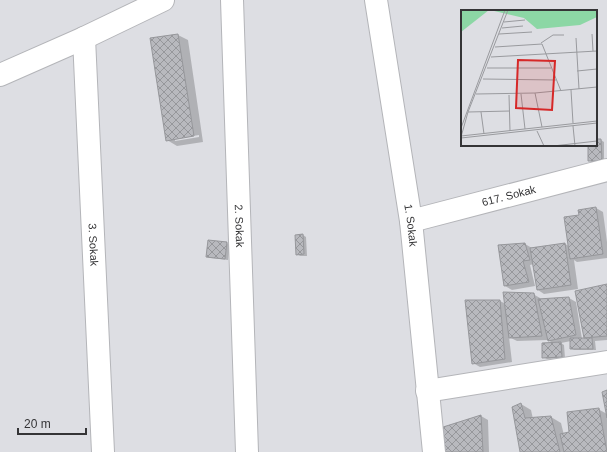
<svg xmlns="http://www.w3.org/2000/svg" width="607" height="452" font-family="Arial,sans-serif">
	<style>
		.shadow { fill: #0003; fill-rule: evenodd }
		.building { fill: url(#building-cross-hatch); stroke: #96979b }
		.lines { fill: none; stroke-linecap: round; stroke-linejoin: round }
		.street-casing { stroke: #b4b5b9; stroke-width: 24 }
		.street { stroke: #fff; stroke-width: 22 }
		.labels { text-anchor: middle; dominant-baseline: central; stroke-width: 3; stroke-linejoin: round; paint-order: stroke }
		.street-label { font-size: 11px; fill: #343436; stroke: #dddee3 }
		.inset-road { fill: none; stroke: #999a9e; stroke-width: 1 }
		.view { fill: #d62828; fill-opacity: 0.15; stroke: #d62828; stroke-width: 2 }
		.inset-edge { fill: none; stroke: #343436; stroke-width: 2 }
	</style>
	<defs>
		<pattern id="building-cross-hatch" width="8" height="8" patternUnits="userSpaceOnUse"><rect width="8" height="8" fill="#b8b9be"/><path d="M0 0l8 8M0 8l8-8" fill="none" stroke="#96979b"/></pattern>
	</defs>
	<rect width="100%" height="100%" fill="#dddee3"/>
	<!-- shadow -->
	<path class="shadow" d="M178,35L188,40L203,142L177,146L167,140ZM199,135V137L175,141V139Z
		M596,140H601L604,142V162H592L589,160V145H596Z
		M596,208L603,212L607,242V258L577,262L574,260L578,289L544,294L538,290L534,264L530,265L535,286L512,290L505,286L525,244L532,248L565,244L569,246L580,216L579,211Z
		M303,235L306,237L307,256H300L297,254L296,236Z
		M227,243L230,245L228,260L210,258L207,257Z
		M607,285V340L595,341L596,350H574L571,348V341L561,343L564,345L565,358L547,359L543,357L554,344L548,340L517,341L509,337L512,362L480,367L473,363L500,301L506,304L533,294L540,298L541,300L569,298L576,302L582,339H589L585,337Z
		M521,404L531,410L533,419L551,417L561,423L564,435L570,433L598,409L607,414V452H521Z
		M481,416L488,420L489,452H444L441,428Z"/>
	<!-- building -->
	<path class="building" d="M178,34L194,136L166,141L150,38Z
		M596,139H601L602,161H588V145H596Z
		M596,207L603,254L570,259L564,217L579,215L578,210Z
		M303,234L304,254L296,255L295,235Z
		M208,240L227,242L225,259L206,257Z
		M525,243L530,260L523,261L529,282L504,286L498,245Z
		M565,243L571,285L537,290L530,248Z
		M607,284V336L584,338L575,291Z
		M503,292L534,293L542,336L509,338Z
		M569,297L576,335L548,341L538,299Z
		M465,300H500L505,359L472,364Z
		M570,338H592L593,349H570Z
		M561,342L562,357L542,358V343Z
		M607,390V418L602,392Z
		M521,403L525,418L551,416L560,452H520L512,407Z
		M599,408L607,452H564L560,434L569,432L567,412Z
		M481,415L483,452H443L440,428Z"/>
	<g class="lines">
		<defs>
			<g id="street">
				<path id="s1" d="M232,0L247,452"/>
				<path id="s2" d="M376,0L411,221L434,452"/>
				<path id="s3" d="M84,38L103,452"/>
				<path d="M0,75L84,38L163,0"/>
				<path id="s4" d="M411,221L607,170"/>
				<path d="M427,391L607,362"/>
			</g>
		</defs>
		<!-- street casing -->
		<use href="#street" class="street-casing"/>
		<!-- street -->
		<use href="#street" class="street"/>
	</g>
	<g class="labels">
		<!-- street labels -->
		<g class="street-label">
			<text stroke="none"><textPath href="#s4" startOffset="101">617. Sokak</textPath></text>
			<text stroke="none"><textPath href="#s2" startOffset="228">1. Sokak</textPath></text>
			<text stroke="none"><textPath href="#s1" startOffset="226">2. Sokak</textPath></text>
			<text stroke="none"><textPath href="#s3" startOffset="207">3. Sokak</textPath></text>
		</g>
	</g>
	<!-- overview -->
	<g transform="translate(461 10)">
		<rect width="136" height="136" fill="#dddee3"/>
		<path d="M0,0H28L0,22ZM29,0H136V7L119,15L76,19L63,8Z" fill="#8cd7a5"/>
		<path class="inset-road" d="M43,12L64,10M41,18L62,16M38,24L71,22M131,24L132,41M115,28L118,79M80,33L92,25H103M34,37L81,34L100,81M30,47L136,41M26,58H90M116,61L136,59M22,69L95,70M110,80L112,113M74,83L81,117M15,84L74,83L136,77M60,84L64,119M48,85L49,121M7,102L49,101M20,102L23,124M112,116L114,136M0,118L44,0M76,121L83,136M0,126L136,111M0,127L7,102L47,0M0,128L136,113M92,136L136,131"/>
		<path class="view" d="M57,50L94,51L91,100L55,98Z"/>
		<rect width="136" height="136" class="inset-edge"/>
	</g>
	<!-- scale -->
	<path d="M18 428v6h68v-6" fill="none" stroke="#343436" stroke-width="2"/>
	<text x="24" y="428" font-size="12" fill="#343436" stroke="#dddee3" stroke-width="3" paint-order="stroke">20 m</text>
</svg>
